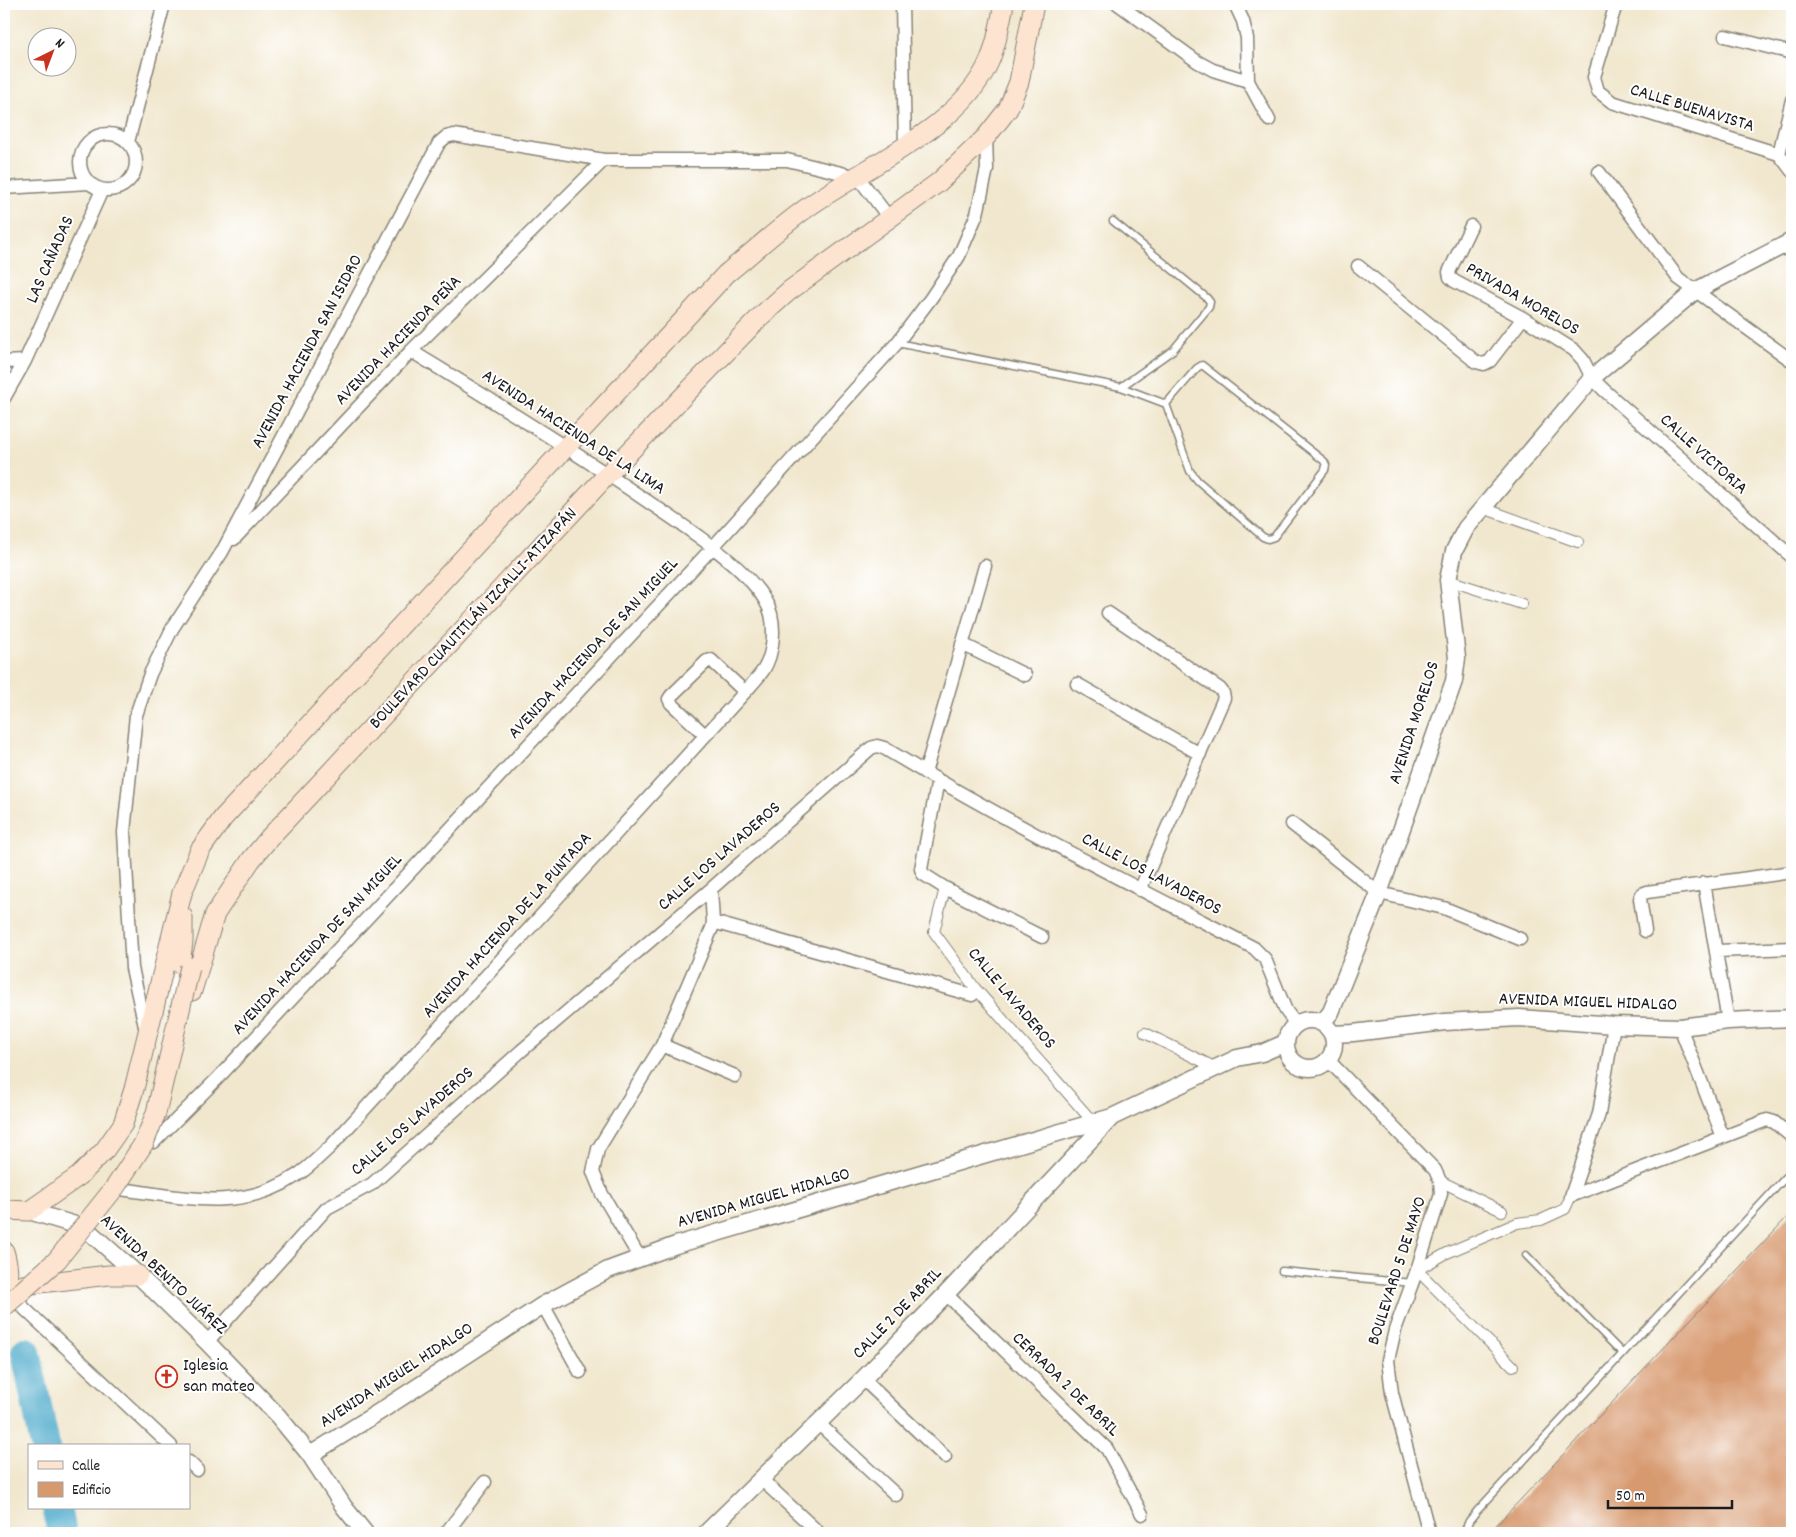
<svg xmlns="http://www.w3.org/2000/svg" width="1796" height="1537" font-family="Dekko,sans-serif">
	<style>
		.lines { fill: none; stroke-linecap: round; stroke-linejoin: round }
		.river { stroke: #4daacb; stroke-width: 30 }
		.building { fill: #d7996e }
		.service-casing { stroke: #868275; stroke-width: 9 }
		.pedestrian-casing { stroke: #868275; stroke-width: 12 }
		.minor-casing { stroke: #868275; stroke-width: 15 }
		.tertiary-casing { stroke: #868275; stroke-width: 19 }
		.secondary-casing { stroke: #868275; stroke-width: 21 }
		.service { stroke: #fff; stroke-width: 6 }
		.pedestrian { stroke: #fff; stroke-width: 10 }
		.minor { stroke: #fff; stroke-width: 12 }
		.tertiary { stroke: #fff; stroke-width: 16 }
		.secondary { stroke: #fde4d1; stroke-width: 19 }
		.secondary-bridge-casing { stroke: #868275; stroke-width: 21; stroke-linecap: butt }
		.secondary-bridge { stroke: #fde4d1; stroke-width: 19 }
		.labels { text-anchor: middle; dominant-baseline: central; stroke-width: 4; stroke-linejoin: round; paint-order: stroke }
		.street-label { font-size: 18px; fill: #1c1c1c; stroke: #fff }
		.poi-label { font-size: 18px; fill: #1c1c1c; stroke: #fff; text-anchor: start }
	</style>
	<rect width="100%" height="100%" fill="#fff"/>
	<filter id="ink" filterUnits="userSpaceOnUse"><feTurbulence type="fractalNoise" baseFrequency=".02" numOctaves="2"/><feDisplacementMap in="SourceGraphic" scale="10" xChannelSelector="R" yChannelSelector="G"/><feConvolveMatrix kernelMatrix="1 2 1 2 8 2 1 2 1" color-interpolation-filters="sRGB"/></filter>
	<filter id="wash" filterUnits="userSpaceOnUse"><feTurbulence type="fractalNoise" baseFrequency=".0096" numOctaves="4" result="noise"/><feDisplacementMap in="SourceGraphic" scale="20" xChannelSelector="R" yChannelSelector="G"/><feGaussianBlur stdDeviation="1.12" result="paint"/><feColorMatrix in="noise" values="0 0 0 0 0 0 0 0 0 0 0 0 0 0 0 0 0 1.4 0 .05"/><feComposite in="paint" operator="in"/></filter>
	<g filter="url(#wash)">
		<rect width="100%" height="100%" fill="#f1e7ce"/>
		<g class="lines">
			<!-- river -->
			<path class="river" d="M26,1352L45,1446
				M57,1508L62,1533"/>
		</g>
		<g id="blocks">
			<!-- building -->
			<path class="building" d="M1792,1212V1533H1489Z"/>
		</g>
	</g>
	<g filter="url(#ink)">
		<use href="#blocks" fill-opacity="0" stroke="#868275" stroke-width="1"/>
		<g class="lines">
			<defs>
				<path id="service" d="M1113,221L1207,298L1210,302L1209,307L1173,350L1121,387
					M897,343L1121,387L1166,404L1190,471L1198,481L1263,537L1268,539L1274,537L1325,470L1326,465L1324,461L1202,365L1197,368L1166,404
					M1526,1255L1622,1353
					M1282,1271L1413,1283
					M1464,1533L1469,1521L1477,1511L1786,1177L1792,1175"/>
				<path id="pedestrian" d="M1483,508L1578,542
					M1448,580L1522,604
					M945,888L934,932L975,988L1093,1122
					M1145,1033L1216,1068
					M1440,1181L1502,1211
					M1513,1366L1417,1270L1447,1253L1517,1223L1541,1220L1565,1209L1571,1196"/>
				<path id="minor" d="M902,4L905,145
					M1118,4L1198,62L1213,70L1248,81
					M1235,4L1243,21L1247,38L1248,81L1269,120
					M1616,4L1594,77L1598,91L1612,102L1779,154
					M1725,36L1792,53
					M80 162a28 28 0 1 1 56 0a28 28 0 1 1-56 0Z
					M128,142L164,4
					M1779,154L1792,100
					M1779,154L1792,171
					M1599,172L1678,278L1792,361
					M4,188L89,183
					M1471,226L1449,272L1450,277L1454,281L1523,318L1574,350L1583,360L1592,378L1604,390L1792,557
					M1358,266L1476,362L1484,364L1490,361L1523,318
					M4,362L25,361
					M4,398L25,361L102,190
					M234,539L411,351L604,160
					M1108,613L1220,689L1223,693L1224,698L1140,890
					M962,644L1025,675
					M1077,684L1200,754
					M705,735L671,703L669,699L671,696L707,661L711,660L745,692
					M925,773L985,566
					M938,780L921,869L923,874L945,888L1042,937
					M1292,824L1379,893L1444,908L1520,939
					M1704,883L1728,1021
					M713,922L972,995
					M1645,931L1640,899L1642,894L1647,892L1792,872
					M1717,951L1792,948
					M1680,1027L1723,1137
					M146,1031L132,968L124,832L136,715L150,674L172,629L222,552L439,143L446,137L454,135L604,160H787L858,177L890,219
					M662,1045L735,1076
					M1328,1060L1435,1170L1440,1181L1441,1194L1417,1270L1395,1330L1388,1360L1392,1393L1429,1533
					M154,1142L217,1079L713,547L897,343L931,298L959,256L977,214L987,169L986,137
					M121,1189C182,1197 241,1213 296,1176C309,1168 320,1156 331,1146L745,692C751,685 759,677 764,669C773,654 775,631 771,614C760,573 679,523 644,499C568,447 490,399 411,351
					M1571,1196L1767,1120L1774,1122L1792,1137
					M1571,1196L1599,1114L1614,1025
					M640,1258L602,1194L593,1172L598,1149L662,1045L712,928L713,922L711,889
					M946,1294L1107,1449L1142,1514
					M11,1296L171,1446
					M543,1305L580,1372
					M207,1342L327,1208L372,1184L521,1051L711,889L871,748L877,746L884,748C1004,821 1130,884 1254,948L1265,959L1286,1011L1296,1024
					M863,1379L945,1457
					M818,1423L896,1495
					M189,1462L197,1470
					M761,1479L819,1533
					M446,1533L485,1482"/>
				<path id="tertiary" d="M1286 1044a24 24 0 1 1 48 0a24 24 0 1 1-48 0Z
					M1322,1023L1331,1012L1379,893L1454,681L1457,658L1448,580L1454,551L1466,528L1592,378L1695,291L1792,241
					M1332,1034L1353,1033L1445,1022L1519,1018L1614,1025L1680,1027L1728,1021L1792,1018
					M29,1211L85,1228L138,1275L207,1342L278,1416L310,1455L344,1507L365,1533
					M310,1455L379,1412L543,1305L608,1270L676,1245L1112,1117L1237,1058L1262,1053L1285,1043
					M706,1533L863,1379L946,1294L1111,1118"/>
				<path id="secondary" d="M180,964L183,942V917
					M192,991L215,914L251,860L270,837L608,474L761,316L789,291L939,182L986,137L1008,109L1019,82L1034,4
					M4,1210L29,1211L79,1176L104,1151L123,1124L134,1089L182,893L200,850L223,818L726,274C753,252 780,227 808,207C865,166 959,129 989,62C997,44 1000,23 1004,4
					M4,1251C8,1265 10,1276 4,1290
					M23,1285L109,1275H138"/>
			</defs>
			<!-- service casing -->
			<use href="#service" class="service-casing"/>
			<!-- pedestrian casing -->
			<use href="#pedestrian" class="pedestrian-casing"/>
			<!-- minor casing -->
			<use href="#minor" class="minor-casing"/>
			<!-- tertiary casing -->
			<use href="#tertiary" class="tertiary-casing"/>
			<!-- secondary casing -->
			<use href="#secondary" class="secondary-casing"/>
			<!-- service -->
			<use href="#service" class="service"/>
			<!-- pedestrian -->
			<use href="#pedestrian" class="pedestrian"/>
			<!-- minor -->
			<use href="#minor" class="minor"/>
			<!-- tertiary -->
			<use href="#tertiary" class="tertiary"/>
			<!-- secondary -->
			<use href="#secondary" class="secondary"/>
			<defs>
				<path id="secondary-bridge" d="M4,1307L57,1260L116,1186L144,1143L156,1113L190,967"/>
			</defs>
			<!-- secondary-bridge casing -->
			<use href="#secondary-bridge" class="secondary-bridge-casing"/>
			<!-- secondary-bridge -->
			<use href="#secondary-bridge" class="secondary-bridge"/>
		</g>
	</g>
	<!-- icons -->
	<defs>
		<symbol id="church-ring" viewBox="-11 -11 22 22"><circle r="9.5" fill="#fff" stroke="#c8321e" stroke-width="1.5"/><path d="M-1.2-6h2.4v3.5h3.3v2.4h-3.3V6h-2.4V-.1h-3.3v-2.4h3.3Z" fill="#c8321e"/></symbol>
	</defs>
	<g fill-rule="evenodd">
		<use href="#church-ring" x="154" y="1364" width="25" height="25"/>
	</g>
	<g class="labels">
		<!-- street labels -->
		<g class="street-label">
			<text transform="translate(1692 109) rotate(17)">CALLE BUENAVISTA</text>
			<text transform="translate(51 260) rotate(-66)">LAS CAÑADAS</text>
			<text transform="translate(1522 300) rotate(30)">PRIVADA MORELOS</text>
			<text transform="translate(399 341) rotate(-46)">AVENIDA HACIENDA PEÑA</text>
			<text transform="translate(308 352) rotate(-62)">AVENIDA HACIENDA SAN ISIDRO</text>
			<text transform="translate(573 433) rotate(33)">AVENIDA HACIENDA DE LA LIMA</text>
			<text transform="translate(1703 455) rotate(42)">CALLE VICTORIA</text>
			<text transform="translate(474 619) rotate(-47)">BOULEVARD CUAUTITLÁN IZCALLI-ATIZAPÁN</text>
			<text transform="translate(594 649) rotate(-47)">AVENIDA HACIENDA DE SAN MIGUEL</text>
			<text transform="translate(1415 723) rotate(-72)">AVENIDA MORELOS</text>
			<text transform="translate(720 857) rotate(-41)">CALLE LOS LAVADEROS</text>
			<text transform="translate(1151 875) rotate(28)">CALLE LOS LAVADEROS</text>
			<text transform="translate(508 926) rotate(-48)">AVENIDA HACIENDA DE LA PUNTADA</text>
			<text transform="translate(318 945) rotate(-47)">AVENIDA HACIENDA DE SAN MIGUEL</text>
			<text transform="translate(1011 999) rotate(50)">CALLE LAVADEROS</text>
			<text transform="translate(1588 1003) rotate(2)">AVENIDA MIGUEL HIDALGO</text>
			<text transform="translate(413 1122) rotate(-41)">CALLE LOS LAVADEROS</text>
			<text transform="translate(764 1199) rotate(-16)">AVENIDA MIGUEL HIDALGO</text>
			<text transform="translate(1398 1271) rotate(-72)">BOULEVARD 5 DE MAYO</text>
			<text transform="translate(163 1275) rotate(43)">AVENIDA BENITO JUÁREZ</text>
			<text transform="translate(898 1314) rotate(-46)">CALLE 2 DE ABRIL</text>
			<text transform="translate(397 1376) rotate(-33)">AVENIDA MIGUEL HIDALGO</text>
			<text transform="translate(1065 1385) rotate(44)">CERRADA 2 DE ABRIL</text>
		</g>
		<!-- poi labels -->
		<g class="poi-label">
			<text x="183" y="1366">Iglesia<tspan x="183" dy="21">san mateo</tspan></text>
		</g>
	</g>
	<!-- margin -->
	<rect width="1796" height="1537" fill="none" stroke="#fff" stroke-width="20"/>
	<!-- legend -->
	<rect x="28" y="1444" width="162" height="65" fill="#ffffff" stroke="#a4a4a4"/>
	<rect x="38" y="1461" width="25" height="8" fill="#fde4d1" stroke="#a4a4a4"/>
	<text x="72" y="1470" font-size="15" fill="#1c1c1c">Calle</text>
	<rect x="38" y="1482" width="25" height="15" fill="#d7996e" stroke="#a4a4a4"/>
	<text x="72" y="1494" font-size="15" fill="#1c1c1c">Edificio</text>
	<!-- north arrow -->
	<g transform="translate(52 52) rotate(42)"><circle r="24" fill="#ffffff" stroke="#a4a4a4"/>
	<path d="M0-4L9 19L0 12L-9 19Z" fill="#c8321e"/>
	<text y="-8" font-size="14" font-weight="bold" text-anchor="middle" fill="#1c1c1c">N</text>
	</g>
	<!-- scale -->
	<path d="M1608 1500v8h124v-8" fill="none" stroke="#1c1c1c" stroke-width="2.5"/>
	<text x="1616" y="1500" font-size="15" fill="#1c1c1c" stroke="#ffffff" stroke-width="4" paint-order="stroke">50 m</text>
</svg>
